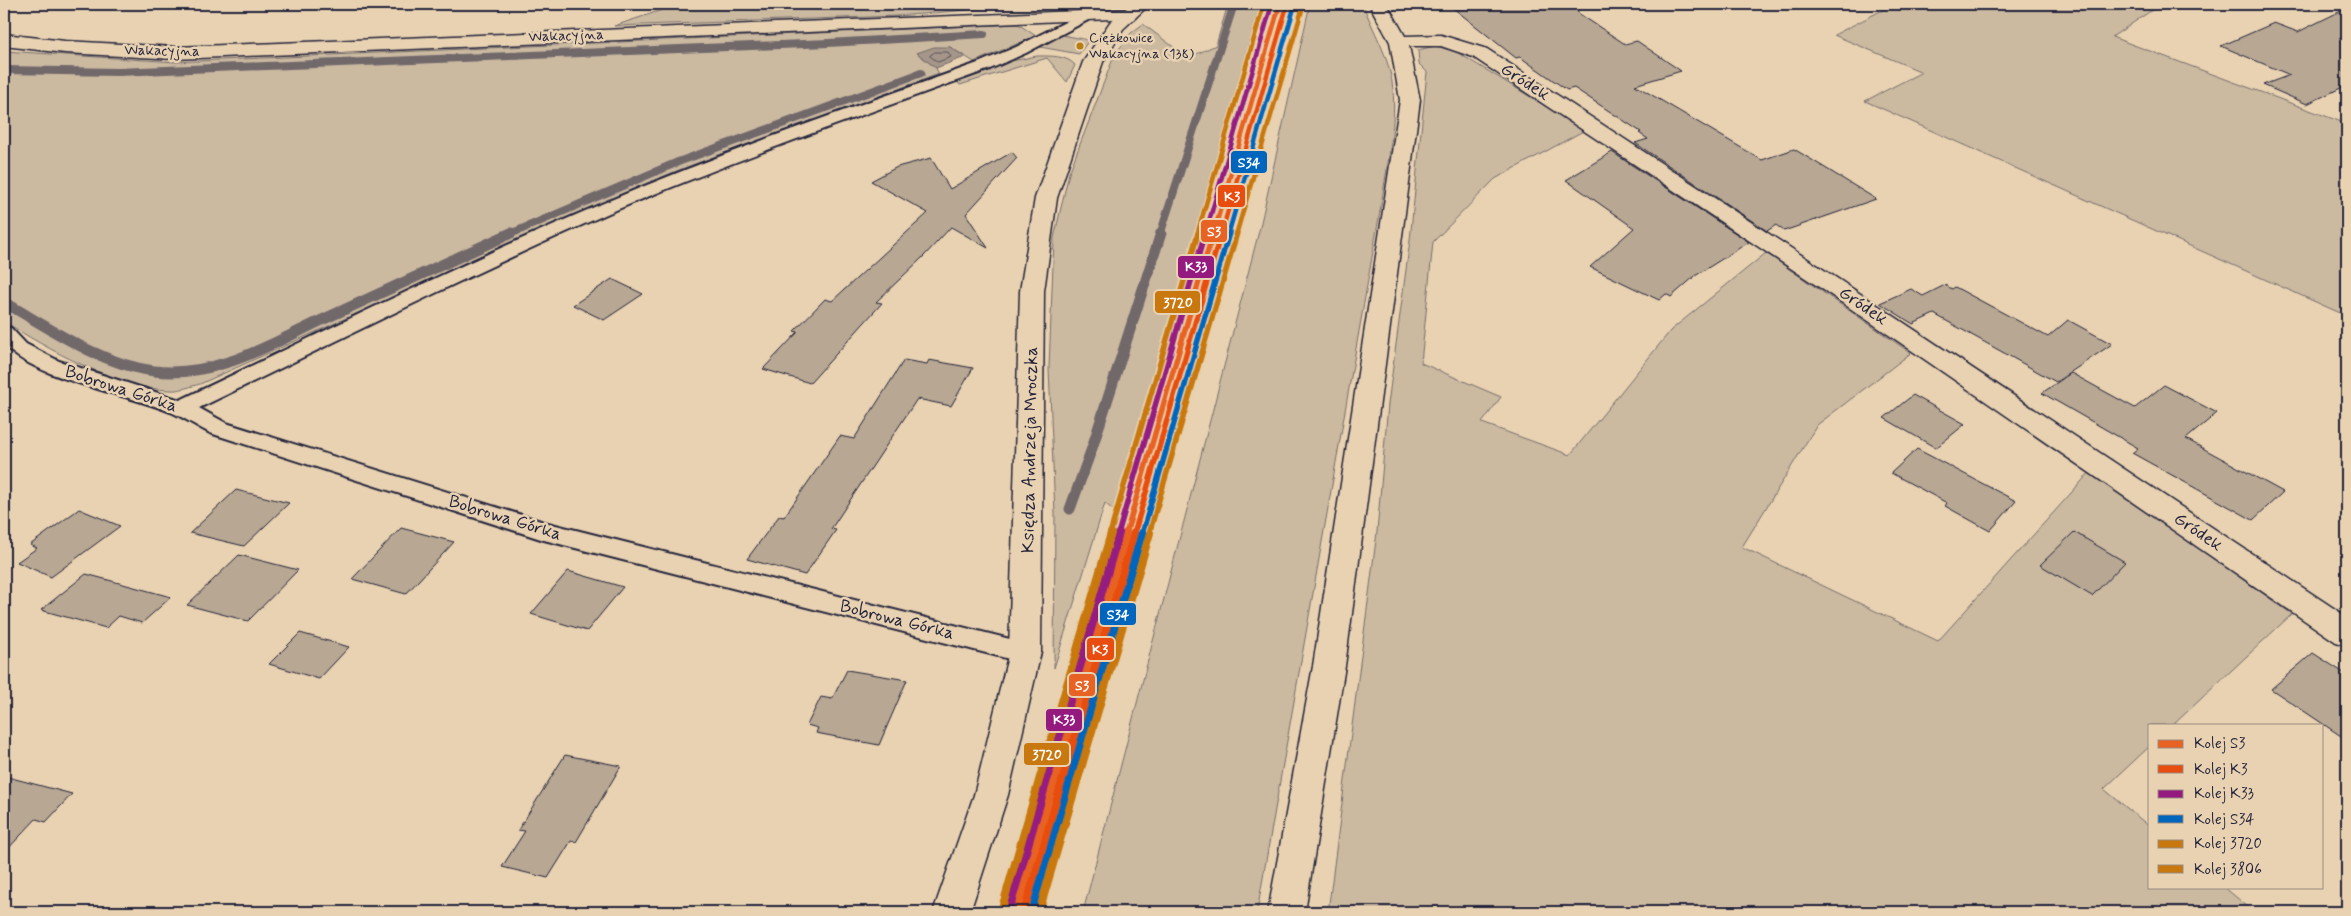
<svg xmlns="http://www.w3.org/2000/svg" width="2351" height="916" font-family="Mynerve,sans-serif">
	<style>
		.green { fill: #cbb9a0; stroke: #766e6e }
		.water { fill: #a59689; stroke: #71686a }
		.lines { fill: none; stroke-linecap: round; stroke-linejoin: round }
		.shore { stroke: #56505a; stroke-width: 1 }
		.stream-far1 { stroke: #71686a; stroke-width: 8 }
		.stream { stroke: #71686a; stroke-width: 11 }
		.building { fill: #b7a793; stroke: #22223b }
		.service-casing { stroke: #22223b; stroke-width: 4 }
		.minor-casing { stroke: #22223b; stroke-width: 3 }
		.tertiary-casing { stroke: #22223b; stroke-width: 3 }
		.service { fill: #e8d2b1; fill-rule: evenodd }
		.minor { fill: #e8d2b1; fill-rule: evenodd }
		.tertiary { fill: #e8d2b1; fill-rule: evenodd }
		.rail-1-far2-casing { stroke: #e8d2b1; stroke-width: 7 }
		.rail-1-far1-casing { stroke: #e8d2b1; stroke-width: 9 }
		.rail-1-casing { stroke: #e8d2b1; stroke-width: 11 }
		.rail-2-far2-casing { stroke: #e8d2b1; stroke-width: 7 }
		.rail-2-far1-casing { stroke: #e8d2b1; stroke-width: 9 }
		.rail-2-casing { stroke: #e8d2b1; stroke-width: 11 }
		.rail-3-far2-casing { stroke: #e8d2b1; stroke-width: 7 }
		.rail-3-far1-casing { stroke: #e8d2b1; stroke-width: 9 }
		.rail-3-casing { stroke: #e8d2b1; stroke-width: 11 }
		.rail-4-far2-casing { stroke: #e8d2b1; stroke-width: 7 }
		.rail-4-far1-casing { stroke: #e8d2b1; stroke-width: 9 }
		.rail-4-casing { stroke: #e8d2b1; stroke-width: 11 }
		.rail-5-far2-casing { stroke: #e8d2b1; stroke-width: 7 }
		.rail-5-far1-casing { stroke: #e8d2b1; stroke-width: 9 }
		.rail-5-casing { stroke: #e8d2b1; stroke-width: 11 }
		.rail-6-far2-casing { stroke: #e8d2b1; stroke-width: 7 }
		.rail-6-far1-casing { stroke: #e8d2b1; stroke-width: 9 }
		.rail-6-casing { stroke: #e8d2b1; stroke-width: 11 }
		.rail-1-far2 { stroke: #e86223; stroke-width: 4.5 }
		.rail-1-far1 { stroke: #e86223; stroke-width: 5.5 }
		.rail-1 { stroke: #e86223; stroke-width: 8 }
		.rail-2-far2 { stroke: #e84d0f; stroke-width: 4.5 }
		.rail-2-far1 { stroke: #e84d0f; stroke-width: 5.5 }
		.rail-2 { stroke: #e84d0f; stroke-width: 8 }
		.rail-3-far2 { stroke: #951a80; stroke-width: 4.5 }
		.rail-3-far1 { stroke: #951a80; stroke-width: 5.5 }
		.rail-3 { stroke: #951a80; stroke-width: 8 }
		.rail-4-far2 { stroke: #0065bd; stroke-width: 4.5 }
		.rail-4-far1 { stroke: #0065bd; stroke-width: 5.5 }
		.rail-4 { stroke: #0065bd; stroke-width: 8 }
		.rail-5-far2 { stroke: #c8780f; stroke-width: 4.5 }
		.rail-5-far1 { stroke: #c8780f; stroke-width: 5.5 }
		.rail-5 { stroke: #c8780f; stroke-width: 8 }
		.rail-6-far2 { stroke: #c8780f; stroke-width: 4.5 }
		.rail-6-far1 { stroke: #c8780f; stroke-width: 5.5 }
		.rail-6 { stroke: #c8780f; stroke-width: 8 }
		.bus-dot { fill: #b77e12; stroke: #e8d2b1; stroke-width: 2 }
		.labels { text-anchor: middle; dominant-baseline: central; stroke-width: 5; stroke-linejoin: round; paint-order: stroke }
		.far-bus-label { font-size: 14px; fill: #22223b; stroke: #e8d2b1; text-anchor: start }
		.far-street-label { font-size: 15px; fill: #22223b; stroke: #e8d2b1 }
		.street-label { font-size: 18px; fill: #22223b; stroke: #e8d2b1 }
		.line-badge { stroke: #e8d2b1; stroke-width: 2 }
		.badge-label { font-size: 14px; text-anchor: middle; font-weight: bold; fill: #fff }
	</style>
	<rect width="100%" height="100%" fill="#e8d2b1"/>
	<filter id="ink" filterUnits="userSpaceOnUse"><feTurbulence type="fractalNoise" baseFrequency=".02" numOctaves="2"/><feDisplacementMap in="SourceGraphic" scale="10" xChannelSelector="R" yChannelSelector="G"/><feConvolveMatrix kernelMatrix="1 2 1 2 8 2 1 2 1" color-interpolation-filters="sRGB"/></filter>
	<g filter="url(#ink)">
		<!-- green -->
		<path class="green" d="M680,4H993L1004,7L897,16L614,26Z
			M1228,4H1267L1114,511L1105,503L1054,668L1055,514L1049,368L1054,238L1069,173L1114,56L1131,33L1143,24L1188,58L1216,45Z
			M1310,4H1363C1371,27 1384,47 1390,72C1400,112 1387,164 1381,206L1257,912H1083L1260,227Z
			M1894,4H2161L2112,37L2347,124V316L1865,101L1922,72L1834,35Z
			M1018,24L1036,36L974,62L950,47L917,53L936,68L939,74L684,168L635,188L200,384C191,386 180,391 170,390C122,390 44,348 4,321V51L176,62Z
			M1062,35L1089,40L1079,54L1040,47Z
			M1435,46L1455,51L1585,130L1495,179L1433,242L1421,363L1501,397L1482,423L1570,455L1671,330L1766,253L1911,353L1817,425L1742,547L1938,641L2090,472L2292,614L2173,725H2150V746L2104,789L2150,827V887H2224L2254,912H1328L1377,532L1388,404L1410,240L1427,72L1419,64L1418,50Z
			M1037,56C1050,56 1066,55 1075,65L1067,82L1047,58L960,85L956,81L1007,62Z"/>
		<!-- water -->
		<path class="water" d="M934,47H950L965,57L936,68L917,53Z"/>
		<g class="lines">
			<!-- shore -->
			<path class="shore" d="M935,52H948L951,57L938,62L930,56Z"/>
			<!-- stream-far1 -->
			<path class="stream-far1" d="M4,70L118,72L828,43L984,34
				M508,235L678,162L921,73
				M1160,235L1234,4"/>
			<!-- stream -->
			<path class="stream" d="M4,302C51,329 100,364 154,371C219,379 279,339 335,314C394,287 452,260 511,233
				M1070,509L1092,448L1161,233"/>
		</g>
		<!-- building -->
		<path class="building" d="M1448,4H1577L1578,13L1625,44L1637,41L1681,71L1635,85L1762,160L1794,149L1876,199L1784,231L1776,225L1767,231L1635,143L1648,139L1639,133L1641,132L1574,88L1567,90L1520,57L1516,58Z
			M2347,8V85L2307,104L2263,85L2290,75L2221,46L2274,23L2298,32Z
			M1012,152L1017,158L966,214L988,248L951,227L924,256L876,302L882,303L810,383L763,369L798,332L794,331L825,299L832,301L928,213L871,181L897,167L931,158L950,189Z
			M1612,152L1749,242L1695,276L1671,297L1666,294L1659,300L1590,267L1634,228L1566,180Z
			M612,279L643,294L604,320L573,305Z
			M1945,285L1952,289L1955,287L2048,337L2068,320L2112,344L2056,382L1934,314L1913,324L1880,303L1911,289L1923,296Z
			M904,360L927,364L929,360L973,368L951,406L917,399L831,529L836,530L805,575L747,559L779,516L784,517L840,436L854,439Z
			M2071,373L2135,408L2164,385L2217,413L2186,439L2283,492L2253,520L2132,453L2138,448L2042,393Z
			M1913,395L1965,424L1936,448L1884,418Z
			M1917,449L1991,488L2016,501L1990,531L1945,506L1947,503L1891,473Z
			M236,490L289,503L244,546L190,533Z
			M79,509L120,526L51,577L17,562L37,548L30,545Z
			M401,528L454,542L406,594L352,579Z
			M2074,532L2125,562L2092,596L2040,565Z
			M239,555L298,570L248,621L187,605Z
			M568,571L623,587L587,631L531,614Z
			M86,574L171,597L142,623L119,616L106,628L41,610Z
			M300,633L349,647L319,679L269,664Z
			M2313,653L2347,675V740L2271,689Z
			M847,670L907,680L879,745L816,733L818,728L807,725L821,697L832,699Z
			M565,755L621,766L576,842L571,841L548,878L502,867L525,831L518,830Z
			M4,776L72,794L46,822L36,819L4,853Z"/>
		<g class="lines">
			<defs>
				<path id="service" d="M1085,12L1090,13L1092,16L1090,19L1026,53L990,69C862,115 734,160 609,213C470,274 335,342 199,408L226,423L544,522L1034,645L1038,652L1034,659L1025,663L544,540L210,433C198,427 186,419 173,413C127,393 36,380 4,345V327L11,328L26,344L59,361L180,400C319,334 457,265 599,205C723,152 851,108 978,63L1016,47Z"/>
				<path id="minor" d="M1369,4H1387L1405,36L1441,35L1487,49L1841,281L2347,617V645L2336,642L1825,291L1473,57L1441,46H1409L1420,100L1345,666L1305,912H1268L1313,666L1400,100L1390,42Z
					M1129,9L1135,10L1138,14L1135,18L176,59L65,53L4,46V34L65,41L176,47Z"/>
				<path id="tertiary" d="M1131,4H1150L1123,29L1103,62L1057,198L1044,291L1041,652L1008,795L970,912H933L974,795L1009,652L1020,291L1035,198L1083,62L1110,22Z"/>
			</defs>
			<!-- service casing -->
			<use href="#service" class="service-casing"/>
			<!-- minor casing -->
			<use href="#minor" class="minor-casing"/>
			<!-- tertiary casing -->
			<use href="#tertiary" class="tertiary-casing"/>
			<!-- service -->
			<use href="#service" class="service"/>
			<!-- minor -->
			<use href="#minor" class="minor"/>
			<!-- tertiary -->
			<use href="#tertiary" class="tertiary"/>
			<defs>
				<path id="rail-1-far2" d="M1213,235L1280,4"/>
				<path id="rail-1-far1" d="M1126,534L1213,233"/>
				<path id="rail-1" d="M1016,912L1126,533"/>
				<path id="rail-2-far2" d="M1221,235L1287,6"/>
				<path id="rail-2-far1" d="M1134,534L1221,233"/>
				<path id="rail-2" d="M1024,912L1134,533"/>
				<path id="rail-3-far2" d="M1205,235L1272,4"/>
				<path id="rail-3-far1" d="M1118,534L1205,233"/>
				<path id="rail-3" d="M1009,910L1119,533"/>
				<path id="rail-4-far2" d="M1228,235L1294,8"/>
				<path id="rail-4-far1" d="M1142,534L1229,233"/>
				<path id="rail-4" d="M1032,912L1142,533"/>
				<path id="rail-5-far2" d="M1197,235L1264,4"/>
				<path id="rail-5-far1" d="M1110,534L1198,233"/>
				<path id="rail-5" d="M1002,908L1111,533"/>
				<path id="rail-6-far2" d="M1236,235L1302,10"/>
				<path id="rail-6-far1" d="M1149,534L1237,233"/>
				<path id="rail-6" d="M1039,912L1150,533"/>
			</defs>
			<!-- rail-1-far2 casing -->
			<use href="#rail-1-far2" class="rail-1-far2-casing"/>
			<!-- rail-1-far1 casing -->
			<use href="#rail-1-far1" class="rail-1-far1-casing"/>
			<!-- rail-1 casing -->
			<use href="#rail-1" class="rail-1-casing"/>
			<!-- rail-2-far2 casing -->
			<use href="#rail-2-far2" class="rail-2-far2-casing"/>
			<!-- rail-2-far1 casing -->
			<use href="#rail-2-far1" class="rail-2-far1-casing"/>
			<!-- rail-2 casing -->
			<use href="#rail-2" class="rail-2-casing"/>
			<!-- rail-3-far2 casing -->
			<use href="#rail-3-far2" class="rail-3-far2-casing"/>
			<!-- rail-3-far1 casing -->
			<use href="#rail-3-far1" class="rail-3-far1-casing"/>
			<!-- rail-3 casing -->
			<use href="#rail-3" class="rail-3-casing"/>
			<!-- rail-4-far2 casing -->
			<use href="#rail-4-far2" class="rail-4-far2-casing"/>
			<!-- rail-4-far1 casing -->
			<use href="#rail-4-far1" class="rail-4-far1-casing"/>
			<!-- rail-4 casing -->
			<use href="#rail-4" class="rail-4-casing"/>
			<!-- rail-5-far2 casing -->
			<use href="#rail-5-far2" class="rail-5-far2-casing"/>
			<!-- rail-5-far1 casing -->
			<use href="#rail-5-far1" class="rail-5-far1-casing"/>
			<!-- rail-5 casing -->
			<use href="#rail-5" class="rail-5-casing"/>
			<!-- rail-6-far2 casing -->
			<use href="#rail-6-far2" class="rail-6-far2-casing"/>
			<!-- rail-6-far1 casing -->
			<use href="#rail-6-far1" class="rail-6-far1-casing"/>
			<!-- rail-6 casing -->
			<use href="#rail-6" class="rail-6-casing"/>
			<!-- rail-1-far2 -->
			<use href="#rail-1-far2" class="rail-1-far2"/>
			<!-- rail-1-far1 -->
			<use href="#rail-1-far1" class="rail-1-far1"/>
			<!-- rail-1 -->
			<use href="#rail-1" class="rail-1"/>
			<!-- rail-2-far2 -->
			<use href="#rail-2-far2" class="rail-2-far2"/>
			<!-- rail-2-far1 -->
			<use href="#rail-2-far1" class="rail-2-far1"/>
			<!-- rail-2 -->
			<use href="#rail-2" class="rail-2"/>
			<!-- rail-3-far2 -->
			<use href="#rail-3-far2" class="rail-3-far2"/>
			<!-- rail-3-far1 -->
			<use href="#rail-3-far1" class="rail-3-far1"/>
			<!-- rail-3 -->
			<use href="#rail-3" class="rail-3"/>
			<!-- rail-4-far2 -->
			<use href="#rail-4-far2" class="rail-4-far2"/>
			<!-- rail-4-far1 -->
			<use href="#rail-4-far1" class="rail-4-far1"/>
			<!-- rail-4 -->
			<use href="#rail-4" class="rail-4"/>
			<!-- rail-5-far2 -->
			<use href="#rail-5-far2" class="rail-5-far2"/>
			<!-- rail-5-far1 -->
			<use href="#rail-5-far1" class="rail-5-far1"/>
			<!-- rail-5 -->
			<use href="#rail-5" class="rail-5"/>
			<!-- rail-6-far2 -->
			<use href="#rail-6-far2" class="rail-6-far2"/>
			<!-- rail-6-far1 -->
			<use href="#rail-6-far1" class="rail-6-far1"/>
			<!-- rail-6 -->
			<use href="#rail-6" class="rail-6"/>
		</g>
	</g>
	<!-- markers -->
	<circle class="bus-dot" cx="1080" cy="46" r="4.5"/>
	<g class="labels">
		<!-- far-bus labels -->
		<g class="far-bus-label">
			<text x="1089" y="38">Ciężkowice<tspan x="1089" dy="16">Wakacyjna (138)</tspan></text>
		</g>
		<!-- far-street labels -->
		<g class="far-street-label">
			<text transform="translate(566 36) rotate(-2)">Wakacyjna</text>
			<text transform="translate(162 51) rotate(1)">Wakacyjna</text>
		</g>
		<!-- street labels -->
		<g class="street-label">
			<text transform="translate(1525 82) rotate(33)">Gródek</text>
			<text transform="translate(1863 306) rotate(34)">Gródek</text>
			<text transform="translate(121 389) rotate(18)">Bobrowa Górka</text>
			<text transform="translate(1030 450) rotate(-89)">Księdza Andrzeja Mroczka</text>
			<text transform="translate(505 518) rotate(17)">Bobrowa Górka</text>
			<text transform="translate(2198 532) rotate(34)">Gródek</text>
			<text transform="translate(897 620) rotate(14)">Bobrowa Górka</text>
		</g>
	</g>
	<g class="line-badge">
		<rect x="1230" y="150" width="38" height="24" rx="5" fill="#0065bd"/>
		<rect x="1217" y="184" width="29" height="24" rx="5" fill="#e84d0f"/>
		<rect x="1200" y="219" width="28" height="24" rx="5" fill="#e86223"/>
		<rect x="1177" y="255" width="38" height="24" rx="5" fill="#951a80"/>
		<rect x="1154" y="290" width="47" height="24" rx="5" fill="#c8780f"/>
		<rect x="1099" y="602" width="38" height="24" rx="5" fill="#0065bd"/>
		<rect x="1086" y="637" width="29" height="24" rx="5" fill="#e84d0f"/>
		<rect x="1068" y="673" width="28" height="24" rx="5" fill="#e86223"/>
		<rect x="1045" y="708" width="38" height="24" rx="5" fill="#951a80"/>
		<rect x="1023" y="742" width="47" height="24" rx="5" fill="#c8780f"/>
	</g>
	<g class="badge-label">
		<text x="1249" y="167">S34</text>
		<text x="1232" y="201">K3</text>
		<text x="1214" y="236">S3</text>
		<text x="1196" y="271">K33</text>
		<text x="1178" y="307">3720</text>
		<text x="1118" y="619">S34</text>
		<text x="1100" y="654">K3</text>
		<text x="1082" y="690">S3</text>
		<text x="1064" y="724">K33</text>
		<text x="1047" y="759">3720</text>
	</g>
	<!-- margin -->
	<rect width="2351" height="916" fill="none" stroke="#e8d2b1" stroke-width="20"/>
	<rect x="10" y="10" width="2331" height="896" fill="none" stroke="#22223b" stroke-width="2" filter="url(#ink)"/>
	<!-- legend -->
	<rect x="2148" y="724" width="175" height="165" fill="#e8d2b1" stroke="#998c82"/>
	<rect x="2158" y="740" width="25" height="8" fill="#e86223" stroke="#998c82"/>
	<text x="2194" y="748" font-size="15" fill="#22223b">Kolej S3</text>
	<rect x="2158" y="765" width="25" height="8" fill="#e84d0f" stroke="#998c82"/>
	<text x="2194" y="774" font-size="15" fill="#22223b">Kolej K3</text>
	<rect x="2158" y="790" width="25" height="8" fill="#951a80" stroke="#998c82"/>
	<text x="2194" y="798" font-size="15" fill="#22223b">Kolej K33</text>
	<rect x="2158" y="815" width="25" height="8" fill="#0065bd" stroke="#998c82"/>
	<text x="2194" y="824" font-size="15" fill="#22223b">Kolej S34</text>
	<rect x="2158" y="840" width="25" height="8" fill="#c8780f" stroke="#998c82"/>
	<text x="2194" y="848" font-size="15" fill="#22223b">Kolej 3720</text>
	<rect x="2158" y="865" width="25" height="8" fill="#c8780f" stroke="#998c82"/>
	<text x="2194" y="874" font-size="15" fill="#22223b">Kolej 3806</text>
</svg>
